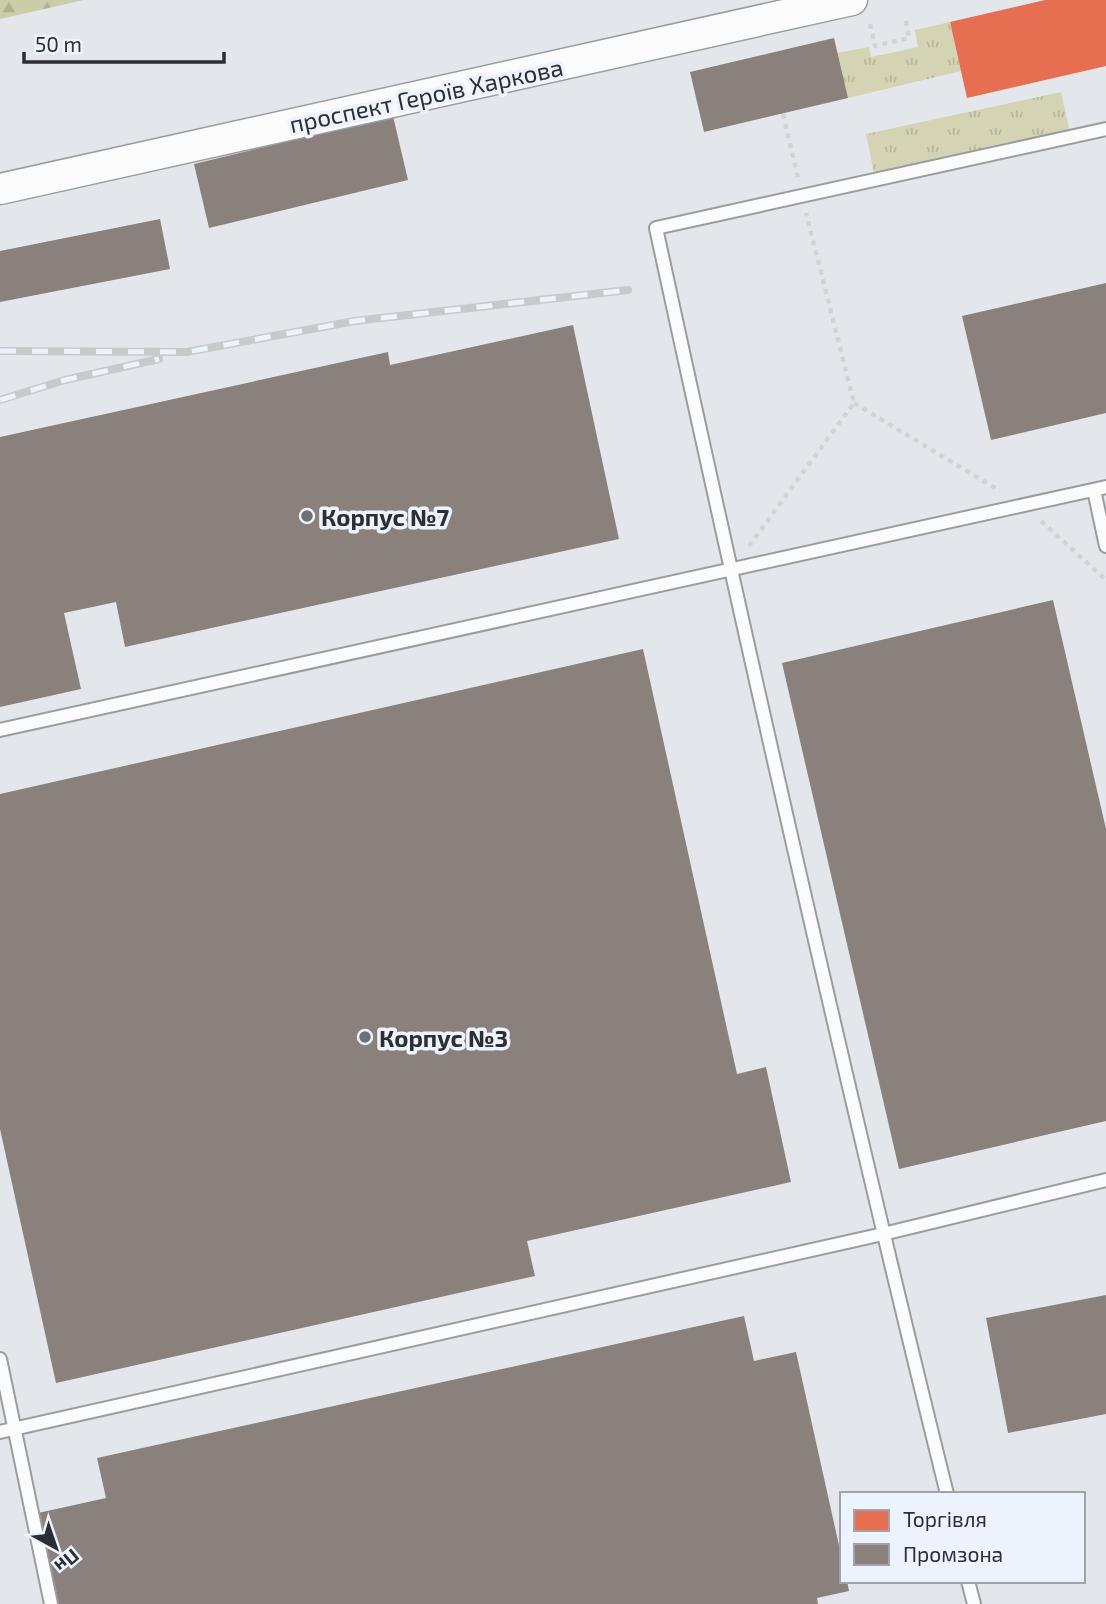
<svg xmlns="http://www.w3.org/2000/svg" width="1106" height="1604" font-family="'Exo 2',sans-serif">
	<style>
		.grass { fill: url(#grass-tufts) }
		.forest { fill: url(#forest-firs) }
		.shops { fill: #e76f51 }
		.industry { fill: #8a817c }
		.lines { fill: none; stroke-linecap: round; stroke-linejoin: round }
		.service-casing { stroke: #9a9da0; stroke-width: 16 }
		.tertiary-casing { stroke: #9a9da0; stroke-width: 33 }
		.path { stroke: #d3d3d5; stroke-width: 4.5; stroke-dasharray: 5 5; stroke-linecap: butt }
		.service { stroke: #fbfbfc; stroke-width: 12 }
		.tertiary { stroke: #fbfbfc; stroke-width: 30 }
		.rail-casing { stroke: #c8c9cb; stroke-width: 8 }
		.rail { stroke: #ecf3fd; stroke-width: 5; stroke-dasharray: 16; stroke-linecap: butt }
		.poi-dot { fill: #6c6f73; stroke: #ecf3fd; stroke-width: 2.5 }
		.labels { text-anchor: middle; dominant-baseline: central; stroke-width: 7; stroke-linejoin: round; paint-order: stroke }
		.street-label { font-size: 24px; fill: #2c2e32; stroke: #ecf3fd }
		.poi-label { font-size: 24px; font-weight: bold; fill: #2c2e32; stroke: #ecf3fd; text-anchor: start }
	</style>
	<defs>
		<pattern id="grass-tufts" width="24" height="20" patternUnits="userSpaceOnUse" patternTransform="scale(1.75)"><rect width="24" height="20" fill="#d4d4b4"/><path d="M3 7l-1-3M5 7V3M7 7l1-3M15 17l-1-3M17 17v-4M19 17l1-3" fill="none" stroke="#b6b69b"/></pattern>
		<pattern id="forest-firs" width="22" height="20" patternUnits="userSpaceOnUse" patternTransform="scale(1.75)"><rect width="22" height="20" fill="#cbcca8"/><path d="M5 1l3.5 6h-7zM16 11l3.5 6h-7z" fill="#aeb091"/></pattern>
	</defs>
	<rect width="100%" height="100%" fill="#e3e7ec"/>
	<!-- grass -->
	<path class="grass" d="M950,22L961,71L848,98L837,53L869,47L871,57L918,47L915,30Z
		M1061,92L1070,132L874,173L866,134Z"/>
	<!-- forest -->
	<path class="forest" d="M0,0H84L0,19Z"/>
	<!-- shops -->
	<path class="shops" d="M1045,0H1106V66L967,98L950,22Z"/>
	<!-- industry -->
	<path class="industry" d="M834,38L848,98L704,132L690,72Z
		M393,116L408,180L209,228L194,164Z
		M160,219L170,269L0,302V251Z
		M1106,283V413L991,440L962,316Z
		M573,325L619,539L125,647L116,602L64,613L81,689L0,707V437L388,352L390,365Z
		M1053,600L1106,829V1121L899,1169L782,663Z
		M643,649L737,1074L766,1067L791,1182L527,1241L535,1276L56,1383L0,1129V794Z
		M1106,1295V1414L1008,1433L986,1318Z
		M744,1316L754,1361L796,1352L842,1559V1581H847L849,1591L817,1598L818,1604H58L38,1513L106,1498L97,1458Z"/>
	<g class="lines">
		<defs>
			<path id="service" d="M1094,490L1106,546
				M0,730L1106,487
				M0,1359L51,1604
				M0,1432L883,1234L1106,1180
				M947,1494C843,1074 748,652 656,228L1106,129
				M968,1581L974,1604"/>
			<path id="tertiary" d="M0,189L852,0"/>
		</defs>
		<!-- service casing -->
		<use href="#service" class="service-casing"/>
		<!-- tertiary casing -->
		<use href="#tertiary" class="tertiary-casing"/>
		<!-- path -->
		<path class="path" d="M870,24L875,46L909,38L905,17
			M783,114L798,178
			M854,403L1000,491
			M1041,521L1106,580
			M749,546L854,403L806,213"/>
		<!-- service -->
		<use href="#service" class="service"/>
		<!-- tertiary -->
		<use href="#tertiary" class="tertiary"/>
		<defs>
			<path id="rail" d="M0,351L187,352L355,321L628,290
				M0,400L65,380L159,359"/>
		</defs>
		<!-- rail casing -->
		<use href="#rail" class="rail-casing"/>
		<!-- rail -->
		<use href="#rail" class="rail"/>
	</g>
	<!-- markers -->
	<g class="poi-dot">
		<circle cx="307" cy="516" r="7"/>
		<circle cx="365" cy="1037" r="7"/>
	</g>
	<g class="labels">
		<!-- street labels -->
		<g class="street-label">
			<text transform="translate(426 95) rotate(-12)">проспект Героїв Харкова</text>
		</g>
		<!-- poi labels -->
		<g class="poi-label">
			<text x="321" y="516">Корпус №7</text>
			<text x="379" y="1037">Корпус №3</text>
		</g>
	</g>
	<!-- legend -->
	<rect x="840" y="1492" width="245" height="91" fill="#ecf3fd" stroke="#9fa4ac" stroke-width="2"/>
	<rect x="854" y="1510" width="35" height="21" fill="#e76f51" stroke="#9fa4ac" stroke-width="2"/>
	<text x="903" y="1527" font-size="21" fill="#2c2e32">Торгівля</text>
	<rect x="854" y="1544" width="35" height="21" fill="#8a817c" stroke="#9fa4ac" stroke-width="2"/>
	<text x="903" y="1562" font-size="21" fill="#2c2e32">Промзона</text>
	<!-- north arrow -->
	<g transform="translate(56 1548) rotate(140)" stroke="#ecf3fd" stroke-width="5" paint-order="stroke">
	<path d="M0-5L12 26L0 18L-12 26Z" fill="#2c2e32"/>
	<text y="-10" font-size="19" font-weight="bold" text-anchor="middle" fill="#2c2e32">Пн</text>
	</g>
	<!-- scale -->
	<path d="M24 52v10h200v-10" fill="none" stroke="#2c2e32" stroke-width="3.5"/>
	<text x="35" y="52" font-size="21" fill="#2c2e32" stroke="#ecf3fd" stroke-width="5" paint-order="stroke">50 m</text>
</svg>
